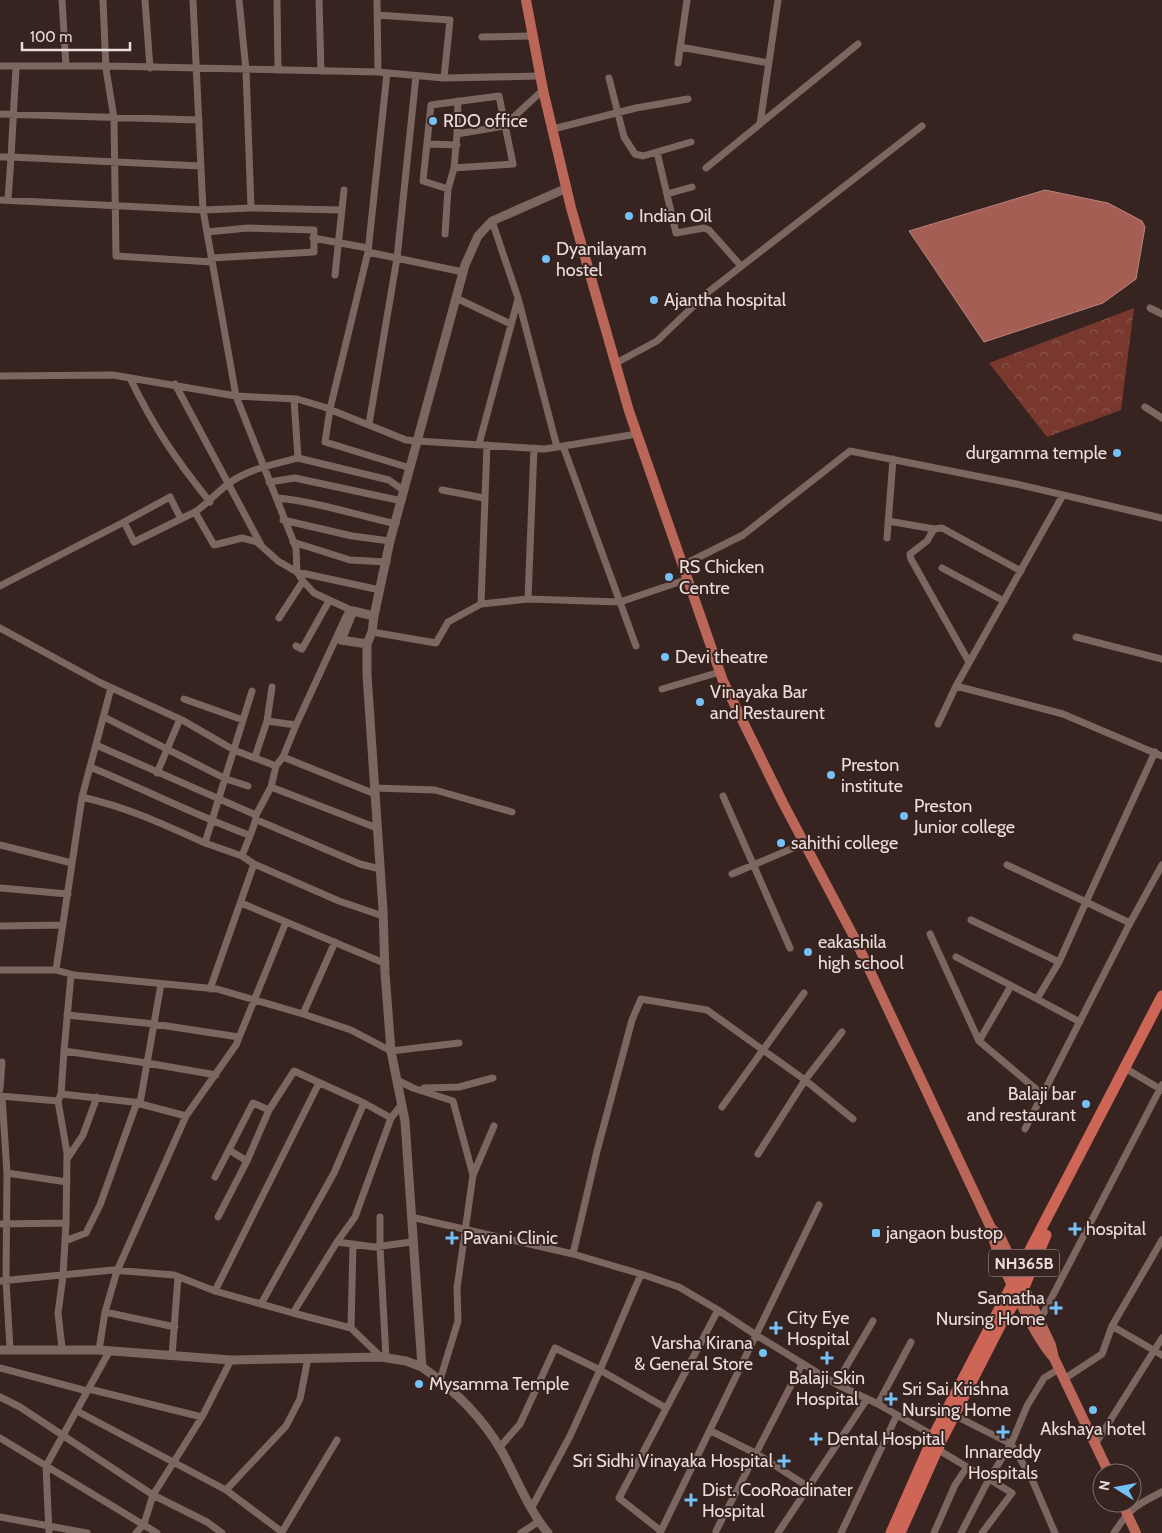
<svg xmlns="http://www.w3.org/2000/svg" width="1162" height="1533" font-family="Cabin,sans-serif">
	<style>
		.park { fill: url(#park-crowns) }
		.water { fill: #a55e53; stroke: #ba847c }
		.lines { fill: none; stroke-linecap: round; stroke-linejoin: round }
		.minor { stroke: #7d6560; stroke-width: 7 }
		.tertiary { stroke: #7d6560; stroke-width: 9 }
		.primary { stroke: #ba6659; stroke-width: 10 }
		.trunk { stroke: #ce6657; stroke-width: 11 }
		.poi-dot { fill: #73c1f5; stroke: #37231f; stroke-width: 2 }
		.labels { text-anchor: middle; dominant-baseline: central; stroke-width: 4; stroke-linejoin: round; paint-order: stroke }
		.shield { fill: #37231f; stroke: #b5a5a2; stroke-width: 1 }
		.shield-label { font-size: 16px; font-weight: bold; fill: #ebddda }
		.poi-label { font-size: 18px; fill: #ebddda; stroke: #37231f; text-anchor: start }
	</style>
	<defs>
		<pattern id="park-crowns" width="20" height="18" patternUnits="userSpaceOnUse" patternTransform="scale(1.25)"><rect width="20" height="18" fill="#78382e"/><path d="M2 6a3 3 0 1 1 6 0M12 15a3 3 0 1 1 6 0" fill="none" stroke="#8b544c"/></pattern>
	</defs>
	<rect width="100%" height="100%" fill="#37231f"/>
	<!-- park -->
	<path class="park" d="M1134,308L1121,410L1047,437L989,363Z"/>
	<!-- water -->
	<path class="water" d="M1045,190L1108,203L1142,221L1145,227L1136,279L1103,303L984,342L909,231Z"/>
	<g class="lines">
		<!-- minor -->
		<path class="minor" d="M62,0L66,66
			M103,0L106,69L114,118L116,256L212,262
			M145,0L150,68
			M193,0L203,210L236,396L296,548L297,572L303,581L314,593L353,611
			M239,0L246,70L251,208L341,210
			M277,0L278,70
			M319,0L321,71
			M377,0L378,72
			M377,15L450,20L444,78
			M482,37L532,36
			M680,47L769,63
			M678,63L687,0
			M0,66H108L378,72L444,78L540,76
			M16,68L11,157L201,166
			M387,73L368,252L330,409L325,442L410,468
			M609,78L624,137L635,154L643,156L691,142
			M0,114L199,120
			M760,124L778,0
			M553,129L636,108L688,99
			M457,134L458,101
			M427,144L457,145
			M657,152L676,233L704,228L709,230L741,266
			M0,157H11L8,200
			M706,168L858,44
			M448,189L423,181L431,105L499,96L513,164L454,168
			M667,194L692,187
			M0,200L203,210L251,208
			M492,221L518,298L557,447
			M207,232L248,228L314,230V252L211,258
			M445,234L448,189L454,168L457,134L504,126L543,90
			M313,238L368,248
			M368,252L463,272
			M335,275L344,190
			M456,298L511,324
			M1150,308L1162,314
			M616,363L657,341L707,293L922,126
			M0,376L113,375L236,396L297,399L324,407L406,440L417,441L545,449L637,434
			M130,378C153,426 176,460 210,502
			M175,384L261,545
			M294,399L298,458L389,480L404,491
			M1145,407L1162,418
			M369,424L397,258L416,76
			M479,444L518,299
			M563,446L636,646
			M269,482L295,478L402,501
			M442,490L484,498
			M277,498C318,502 356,515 396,524
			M195,512C207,504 216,493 228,484C248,469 274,464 298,458
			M181,519L170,497L124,522L134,542L195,512L214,545L242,538L257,542L278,561L297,572L380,590
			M283,520L352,536L390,541
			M888,521L934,529L927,541L910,554L911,559L969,662
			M934,529L942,528L1021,571
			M887,538L893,459
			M293,542L350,560L387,562
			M683,565L743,535L850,451L1016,484L1162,518
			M942,568L1004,601
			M0,586L124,522
			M528,599L534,448
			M481,604L487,445
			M279,618L303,581
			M0,628L101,683L184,721L234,750L276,766L283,757L375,794
			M372,632L436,643L448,622L481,604L528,599L620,602L688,579
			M1076,637L1162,659
			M296,646L302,649L329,601
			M956,686L1063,714L1162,756
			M111,688L82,797C129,808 161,823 205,843
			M662,689L720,672
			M184,699L243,720
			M104,717L226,779L248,786
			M267,721L296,725L283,757
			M938,724L956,686L1063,495
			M296,725L349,610
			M96,745L256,815
			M255,757L267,721L272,687
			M90,767C144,789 195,815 249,835
			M157,773L180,719
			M271,787L377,828
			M374,788L435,790L512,812
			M723,796L790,948
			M257,820L360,864L380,869
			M0,845L72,863
			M242,856L205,843L252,691
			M254,864L339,901L383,916
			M1007,865L1086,902L1059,962L1037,999L1080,1022
			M732,874L805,843
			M0,888L68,894
			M241,903L384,963
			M971,920L1059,962
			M1130,923L1086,902L1155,752
			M0,926L63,925
			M930,934L979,1041L1043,1095
			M956,957L1037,999
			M0,970H56L74,975L217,989L303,1014L351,1030L391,1051L459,1043
			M56,970L82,797
			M210,989L254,864L242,856C245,847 257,822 256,815L271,787L276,766
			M303,1014L335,942
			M67,1015L154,1024L239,1037
			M979,1041L1011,986
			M64,1051L71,975
			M1130,1071L1162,1090
			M397,1080L413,1088L453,1101L473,1175
			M424,1088L459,1087L493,1078
			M0,1089L2,1062
			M61,1094L64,1051L147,1063L216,1075
			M0,1096L58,1101L61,1094L133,1102L186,1116
			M2,1096L7,1173L6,1280L10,1349
			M58,1101L67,1153L66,1223
			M140,1103L161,984
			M722,1107L804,993
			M1025,1129L1130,923L1162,865
			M229,1150L247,1161
			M758,1154L805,1080L842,1032
			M67,1159L83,1135L97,1097
			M7,1173L67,1182
			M215,1177L253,1103L269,1110
			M218,1217L247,1161L269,1110L294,1071L364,1103
			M380,1217V1247L386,1358
			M411,1217L573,1254L641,1274
			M0,1224L66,1223L63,1276L58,1313L62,1348
			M1162,1240L1112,1326L1162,1355
			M65,1241L86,1233L100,1205L137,1102
			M337,1242L374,1247L412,1242
			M573,1254L597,1151L632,1020L641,999L707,1010L805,1080L853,1119
			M0,1281L113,1270L174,1275L215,1291L293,1313
			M215,1291L319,1083
			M261,1304L334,1173L364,1103L391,1118
			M105,1312L175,1327
			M1040,1320L1162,1085
			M873,1321L836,1384L878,1404L934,1436
			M351,1328L353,1244
			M99,1350L105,1312L117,1271L186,1116L236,1045L286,922
			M172,1356L178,1277
			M381,1357L351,1328L293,1313L337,1242L355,1217L391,1118L402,1104
			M0,1368L87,1391
			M1064,1379L1102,1354L1112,1326
			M440,1380L458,1321L457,1288L473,1175L494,1126
			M89,1389L202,1417
			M0,1397L20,1407L153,1495L207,1522L222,1533
			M878,1404L911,1342
			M666,1408L600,1370L641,1274L679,1287L718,1310
			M77,1411L226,1490L286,1426L300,1399L308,1358
			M954,1415L1011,1444L989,1479L1012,1493L982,1533
			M711,1431L757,1454L807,1486
			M0,1438L157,1533
			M1096,1443L1162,1338
			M499,1448L520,1424L555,1348L600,1370L570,1436L532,1507
			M226,1490L282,1532L337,1440
			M0,1517L87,1533
			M661,1531L619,1498L718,1310L756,1335L819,1205
			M716,1531L802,1364
			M49,1533L46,1466L110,1350
			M136,1533L144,1524L153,1495L202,1417L231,1360
			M521,1533L538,1522
			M660,1533L756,1335L836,1384
			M778,1533L867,1399
			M841,1533L897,1415
			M934,1533L955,1485L967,1467L937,1449
			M961,1533L989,1479L967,1467
			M1055,1533L1031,1477L1011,1444L1027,1406L1044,1378L1059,1369
			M1114,1533C1130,1508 1136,1505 1162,1492"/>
		<!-- tertiary -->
		<path class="tertiary" d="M374,616L390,541L465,265L478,236L492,221L567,188
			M367,644L341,640L353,611L374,616L372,632L367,644V675L383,910L385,973L391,1051L405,1121L422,1367C453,1389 482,1417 501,1450C516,1476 529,1511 548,1533
			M0,1350H99L231,1360L381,1357L406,1361L422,1367"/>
		<!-- primary -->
		<path class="primary" d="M526,0L543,90L571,208L629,411L723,681L783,803L854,937L991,1228C995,1256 1035,1338 1054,1358
			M991,1228L1000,1236L1051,1345L1054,1358L1109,1473
			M1122,1503L1136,1533"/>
		<!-- trunk -->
		<path class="trunk" d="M891,1533L936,1431L1162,996
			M900,1533L942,1439L1001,1324L1024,1287L1046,1235"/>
	</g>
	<!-- markers -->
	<g class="poi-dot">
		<circle cx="433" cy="121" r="5"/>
		<circle cx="629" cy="216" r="5"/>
		<circle cx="546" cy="259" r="5"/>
		<circle cx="654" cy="300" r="5"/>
		<circle cx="1117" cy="453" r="5"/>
		<circle cx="669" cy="577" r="5"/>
		<circle cx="665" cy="657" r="5"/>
		<circle cx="700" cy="702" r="5"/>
		<circle cx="831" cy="775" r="5"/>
		<circle cx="904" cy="816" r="5"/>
		<circle cx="781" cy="843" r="5"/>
		<circle cx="808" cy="952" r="5"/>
		<circle cx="1086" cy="1104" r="5"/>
		<path d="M1072.5 1221.5h5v5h5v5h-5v5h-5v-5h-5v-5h5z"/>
		<rect x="871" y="1228" width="10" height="10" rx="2.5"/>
		<path d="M449.5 1230.5h5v5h5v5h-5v5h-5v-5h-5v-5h5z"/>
		<path d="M1053.5 1300.5h5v5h5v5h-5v5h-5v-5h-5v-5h5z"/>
		<path d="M773.5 1320.5h5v5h5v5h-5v5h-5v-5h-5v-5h5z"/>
		<circle cx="763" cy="1353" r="5"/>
		<path d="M824.5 1350.5h5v5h5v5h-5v5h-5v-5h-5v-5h5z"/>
		<circle cx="419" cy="1384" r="5"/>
		<path d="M888.5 1391.5h5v5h5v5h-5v5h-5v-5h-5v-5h5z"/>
		<circle cx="1093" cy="1410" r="5"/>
		<path d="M1000.5 1424.5h5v5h5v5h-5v5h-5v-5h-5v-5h5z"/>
		<path d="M813.5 1431.5h5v5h5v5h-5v5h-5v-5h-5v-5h5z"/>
		<path d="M781.5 1453.5h5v5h5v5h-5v5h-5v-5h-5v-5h5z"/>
		<path d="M688.5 1492.5h5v5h5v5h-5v5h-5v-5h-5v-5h5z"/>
	</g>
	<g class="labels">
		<!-- shield labels -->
		<rect class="shield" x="989" y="1249.5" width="70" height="27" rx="4"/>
		<g class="shield-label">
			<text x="1024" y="1263">NH365B</text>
		</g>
		<!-- poi labels -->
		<g class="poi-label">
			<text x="443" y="121">RDO office</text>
			<text x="639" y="216">Indian Oil</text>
			<text x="556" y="249">Dyanilayam<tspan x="556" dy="21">hostel</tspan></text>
			<text x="664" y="300">Ajantha hospital</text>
			<text x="1107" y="453" text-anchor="end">durgamma temple</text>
			<text x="679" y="567">RS Chicken<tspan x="679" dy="21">Centre</tspan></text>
			<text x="675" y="657">Devi theatre</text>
			<text x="710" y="692">Vinayaka Bar<tspan x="710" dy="21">and Restaurent</tspan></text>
			<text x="841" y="765">Preston<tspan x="841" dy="21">institute</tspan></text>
			<text x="914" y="806">Preston<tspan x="914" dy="21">Junior college</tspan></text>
			<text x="791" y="843">sahithi college</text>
			<text x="818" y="942">eakashila<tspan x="818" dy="21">high school</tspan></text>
			<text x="1076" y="1094" text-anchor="end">Balaji bar<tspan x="1076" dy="21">and restaurant</tspan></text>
			<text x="1086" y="1229">hospital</text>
			<text x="886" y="1233">jangaon bustop</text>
			<text x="463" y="1238">Pavani Clinic</text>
			<text x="1045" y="1298" text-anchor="end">Samatha<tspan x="1045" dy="21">Nursing Home</tspan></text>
			<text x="787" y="1318">City Eye<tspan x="787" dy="21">Hospital</tspan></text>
			<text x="753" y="1343" text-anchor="end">Varsha Kirana<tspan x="753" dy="21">&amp; General Store</tspan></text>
			<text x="827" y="1378" text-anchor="middle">Balaji Skin<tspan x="827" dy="21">Hospital</tspan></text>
			<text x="429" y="1384">Mysamma Temple</text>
			<text x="902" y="1389">Sri Sai Krishna<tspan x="902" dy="21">Nursing Home</tspan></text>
			<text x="1093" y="1429" text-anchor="middle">Akshaya hotel</text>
			<text x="827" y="1439">Dental Hospital</text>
			<text x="1003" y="1452" text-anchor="middle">Innareddy<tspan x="1003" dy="21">Hospitals</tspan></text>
			<text x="773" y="1461" text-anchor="end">Sri Sidhi Vinayaka Hospital</text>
			<text x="702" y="1490">Dist. CooRoadinater<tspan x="702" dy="21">Hospital</tspan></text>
		</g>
	</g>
	<!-- north arrow -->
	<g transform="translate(1117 1488) rotate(281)"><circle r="24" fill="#37231f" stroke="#7f6d6a"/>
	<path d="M0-4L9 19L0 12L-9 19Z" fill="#73c1f5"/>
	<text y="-8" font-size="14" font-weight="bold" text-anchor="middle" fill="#ebddda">N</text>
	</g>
	<!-- scale -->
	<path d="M22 42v8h108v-8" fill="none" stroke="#ebddda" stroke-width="2.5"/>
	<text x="30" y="42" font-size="15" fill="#ebddda" stroke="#37231f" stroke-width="4" paint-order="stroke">100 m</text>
</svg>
